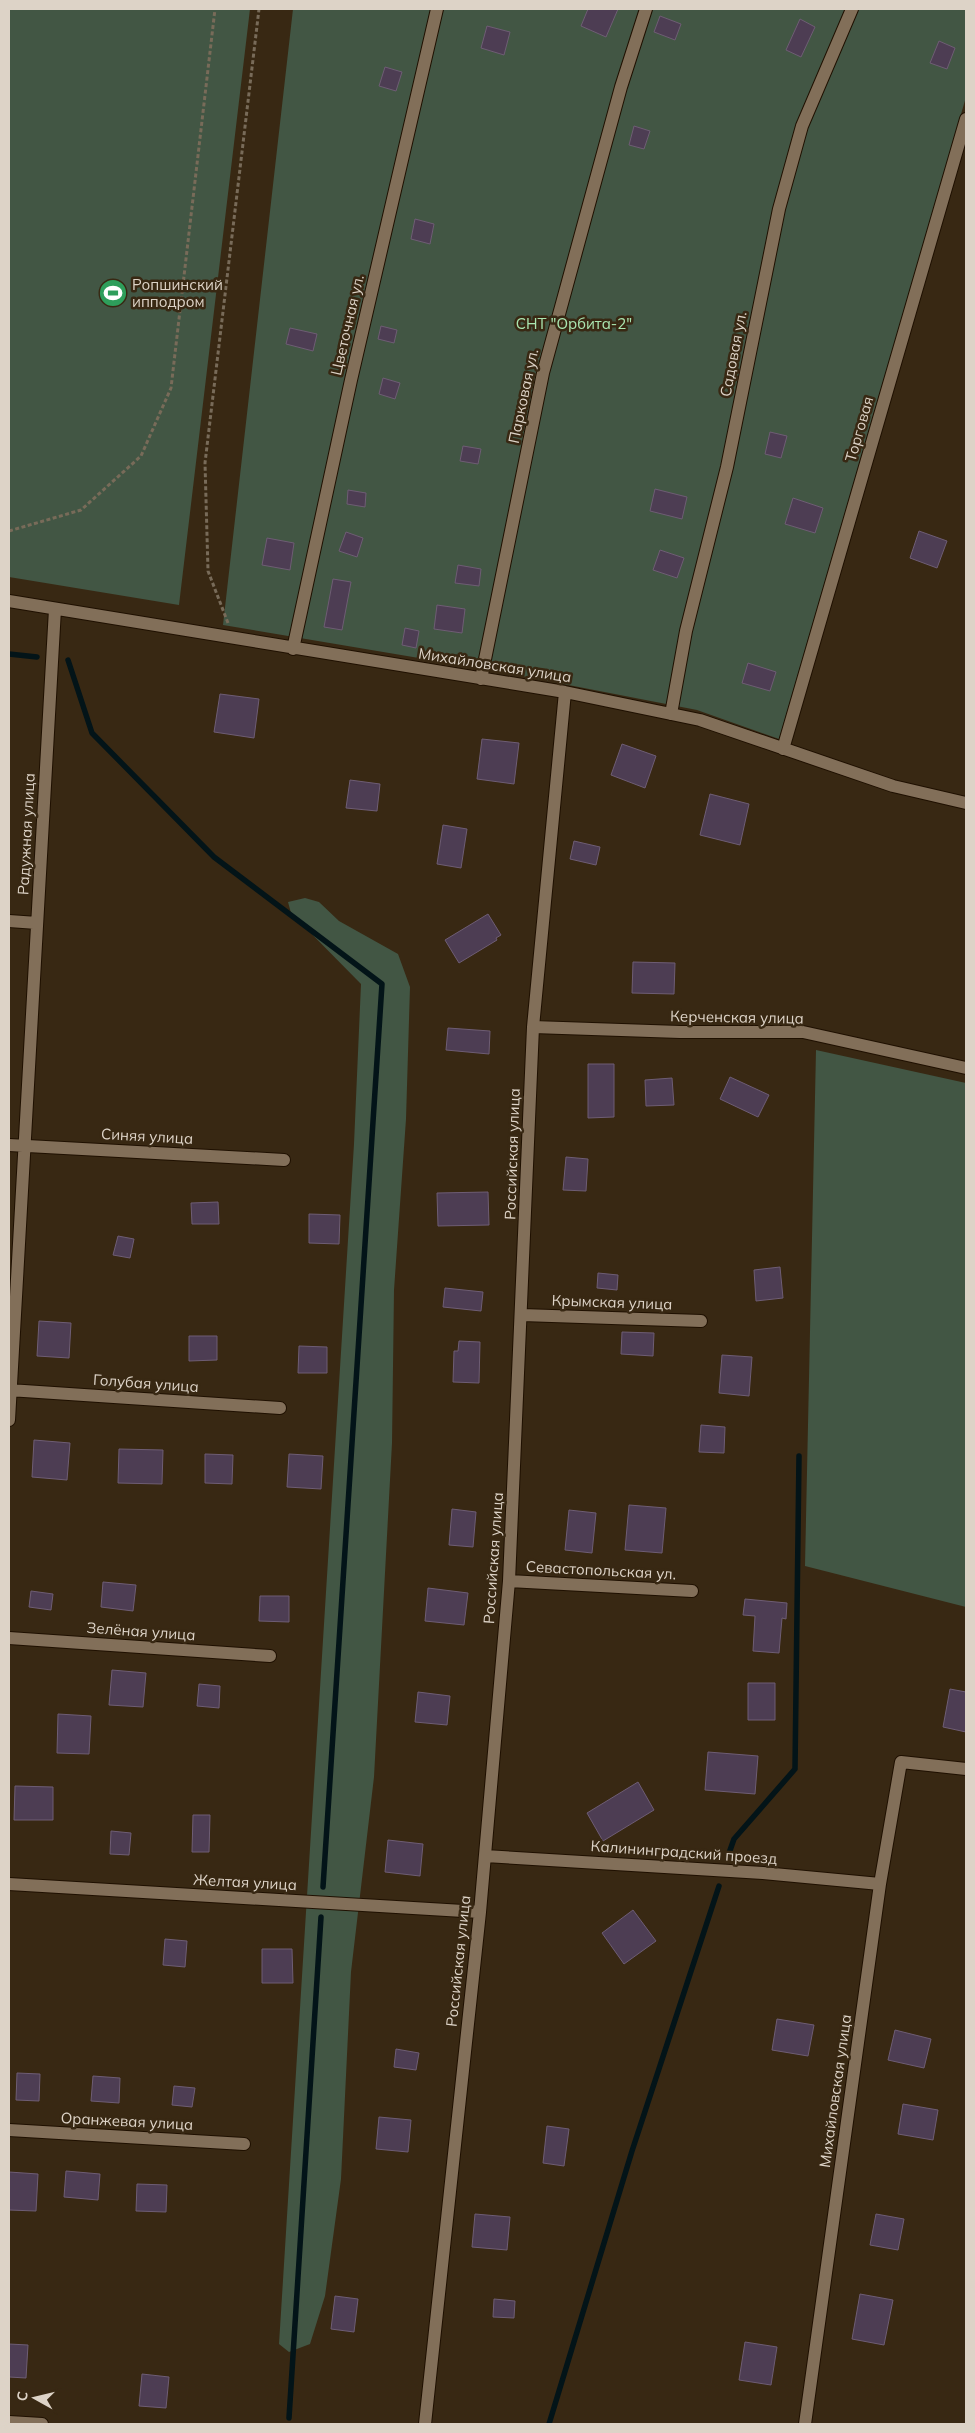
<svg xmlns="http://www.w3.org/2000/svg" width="975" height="2433" font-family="Mulish,sans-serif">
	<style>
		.green { fill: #425644 }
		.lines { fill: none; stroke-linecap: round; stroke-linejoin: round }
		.stream { stroke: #031418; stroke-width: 5.5 }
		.building { fill: #4d3d53; stroke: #6e5d74 }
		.minor-casing { stroke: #1f1000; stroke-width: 14 }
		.path { stroke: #786b59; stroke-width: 3; stroke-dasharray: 4 2.5; stroke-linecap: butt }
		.minor { stroke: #826f59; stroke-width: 12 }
		.labels { text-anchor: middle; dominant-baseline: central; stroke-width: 5; stroke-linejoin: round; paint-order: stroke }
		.poi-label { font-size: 15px; fill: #ddd3c7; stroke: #382813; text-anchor: start }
		.park-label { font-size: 15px; fill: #aae6b1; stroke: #382813 }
		.street-label { font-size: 15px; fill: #ddd3c7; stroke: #382813 }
	</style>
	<rect width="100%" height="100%" fill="#382813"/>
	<!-- green -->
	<path class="green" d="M9,9H250L179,605L9,577Z
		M293,9H966V97L779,739L697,710L496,671L223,625Z
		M305,898L319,902L339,921L398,954L410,987L406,1119L394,1290L392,1443L374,1777L351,1972L341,2179L325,2296L310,2344L289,2352L279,2344L354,1144L361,984L291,913L288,902Z
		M816,1050L966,1083V1607L805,1566Z"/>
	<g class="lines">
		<!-- stream -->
		<path class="stream" d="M9,654L37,657
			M68,660L92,733L214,857L382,984L323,1887
			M728,1856L734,1839L795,1769L799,1456
			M289,2418L321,1917
			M549,2424L632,2151L719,1886"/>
	</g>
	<!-- building -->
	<path class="building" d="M588,9H618L606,37L581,26Z
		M660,16L681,24L675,40L654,32Z
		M800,19L815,27L801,57L786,50Z
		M487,26L510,32L504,55L481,48Z
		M939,41L955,48L947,69L930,63Z
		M385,67L402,72L396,91L379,86Z
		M634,126L650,131L644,149L629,145Z
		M415,219L434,224L430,244L411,239Z
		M381,326L397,330L394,343L378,339Z
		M290,328L317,334L313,351L286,344Z
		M383,378L400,383L395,399L379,394Z
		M770,432L787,436L781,458L765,454Z
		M463,446L481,449L478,464L460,461Z
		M655,489L687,497L682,519L650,511Z
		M348,490L366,493L365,507L347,504Z
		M793,498L823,508L815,533L785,524Z
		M919,531L947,541L937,568L910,558Z
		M346,532L363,538L357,557L339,551Z
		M267,538L294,543L290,570L262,565Z
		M660,550L684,558L677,578L653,570Z
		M458,565L481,569L479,586L455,583Z
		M333,579L351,582L342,630L324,627Z
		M437,605L465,609L462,633L434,629Z
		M405,628L419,631L416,648L402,645Z
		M748,663L776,672L770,691L742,683Z
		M220,694L259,699L254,738L214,732Z
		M482,739L519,743L514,784L477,779Z
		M622,744L656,756L645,788L611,775Z
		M350,780L380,784L377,811L346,808Z
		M710,794L749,804L740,845L700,835Z
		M443,825L467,829L461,868L437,864Z
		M574,841L600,847L596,865L570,859Z
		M488,914L501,935L496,938L497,940L459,963L445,940Z
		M633,962L675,963L674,994L632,993Z
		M448,1028L490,1031L489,1054L446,1050Z
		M588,1064H614V1117L588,1118Z
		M730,1077L769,1095L758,1117L720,1099Z
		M672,1078L674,1105L646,1106L645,1080Z
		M566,1157L588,1159L586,1191L563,1190Z
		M488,1192L489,1225L438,1226L437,1193Z
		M218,1202L219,1224H192L191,1203Z
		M309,1214L340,1215L339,1244L309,1243Z
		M118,1236L134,1239L130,1258L113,1255Z
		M780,1267L783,1298L756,1301L754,1270Z
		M598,1273L618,1275L617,1290L597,1288Z
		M445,1288L483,1292L481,1311L443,1307Z
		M39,1321L71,1323L69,1358L37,1356Z
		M622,1332L654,1333L653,1356L621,1354Z
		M189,1336H217V1360L189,1361Z
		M459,1341L480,1342L479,1383L453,1382L454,1351H458Z
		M299,1346L327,1347V1373H298Z
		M722,1355L752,1357L749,1396L719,1393Z
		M701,1425L725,1427L724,1453L699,1452Z
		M34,1440L70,1443L67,1480L32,1477Z
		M119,1449L163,1450L162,1484L118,1483Z
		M205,1454L233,1455L232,1484L205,1483Z
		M289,1454L323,1456L321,1489L287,1487Z
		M629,1505L666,1508L662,1553L625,1550Z
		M452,1509L476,1512L473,1547L449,1545Z
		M569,1510L596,1513L592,1553L565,1550Z
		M103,1582L136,1585L133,1611L101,1607Z
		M428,1588L468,1593L464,1625L425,1621Z
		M31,1591L53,1594L51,1610L29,1607Z
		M260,1596H289V1622L259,1621Z
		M745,1599L787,1603L786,1619L782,1618L779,1653L753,1651L755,1616L743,1615Z
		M112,1670L146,1673L143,1707L109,1705Z
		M748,1683H775V1720H748Z
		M199,1684L220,1686L219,1708L197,1706Z
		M950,1689L966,1692V1732L943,1727Z
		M418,1692L450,1696L447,1725L415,1722Z
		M58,1714L91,1716L89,1754L57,1753Z
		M708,1752L758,1756L755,1794L705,1790Z
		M638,1782L654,1810L603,1841L587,1813Z
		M15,1786L53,1787V1820H14Z
		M193,1815H210L209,1852H192Z
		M111,1831L131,1833L129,1855L110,1854Z
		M388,1840L423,1844L420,1876L385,1872Z
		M633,1910L656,1941L624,1964L602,1933Z
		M165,1939L187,1941L185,1967L163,1965Z
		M262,1949H292L293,1983H262Z
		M777,2019L814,2025L808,2056L772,2050Z
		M895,2030L931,2039L924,2068L888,2060Z
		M396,2049L419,2053L416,2070L394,2067Z
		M17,2073L40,2074L39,2101L16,2100Z
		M93,2076L120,2078L119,2103L91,2101Z
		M174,2086L195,2088L192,2107L172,2105Z
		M903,2104L938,2110L933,2140L898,2134Z
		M379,2117L411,2120L408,2152L376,2149Z
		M547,2126L569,2129L564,2166L543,2163Z
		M66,2171L100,2174L98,2200L64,2197Z
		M9,2172L38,2174L36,2211L9,2210Z
		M137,2184L167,2185L166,2212L136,2211Z
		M475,2214L510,2217L507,2250L472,2247Z
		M876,2214L904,2219L898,2250L870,2245Z
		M860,2294L893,2300L884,2345L852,2339Z
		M335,2296L358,2299L354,2332L331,2329Z
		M494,2299L515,2301L514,2318L493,2317Z
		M745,2342L777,2347L771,2385L739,2380Z
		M9,2344L28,2345L26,2378L9,2377Z
		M142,2374L169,2377L166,2408L139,2406Z"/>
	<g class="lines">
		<defs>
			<path id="minor" d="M9,601L565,692L700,720L893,786L966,803
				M293,649L351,380L437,9
				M481,679L543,373L621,87L646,9
				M671,714L686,631L727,467L779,209L802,126L852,9
				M783,749L966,119
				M9,921L37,923
				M533,1027L680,1032H803L966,1068
				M9,1145L284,1160
				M522,1315L701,1321
				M9,1390L280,1408
				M9,1420L55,609
				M509,1581L692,1591
				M9,1638L270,1656
				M485,1856L763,1873L880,1884
				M9,1884L480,1912
				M9,2130L244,2144
				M9,2422L42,2424
				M425,2424L480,1912L509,1581L533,1027L565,692
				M805,2424L880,1884L901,1762L966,1769"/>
		</defs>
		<!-- minor casing -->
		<use href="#minor" class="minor-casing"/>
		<!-- path -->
		<path class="path" d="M9,531L81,510L141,456L171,388L215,9
			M228,623L208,571L205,463L259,9"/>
		<!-- minor -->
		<use href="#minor" class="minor"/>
	</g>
	<!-- icons -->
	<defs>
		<symbol id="stadium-disc" viewBox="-11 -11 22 22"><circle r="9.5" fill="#2e9e5b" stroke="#382813"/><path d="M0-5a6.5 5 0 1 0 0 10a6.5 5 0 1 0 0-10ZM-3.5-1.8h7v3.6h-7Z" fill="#fff"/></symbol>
	</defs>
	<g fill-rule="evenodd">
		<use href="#stadium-disc" x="97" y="277" width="32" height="32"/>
	</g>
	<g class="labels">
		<!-- poi labels -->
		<g class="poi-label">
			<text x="132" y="284">Ропшинский<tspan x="132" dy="17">ипподром</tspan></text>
		</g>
		<!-- park labels -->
		<g class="park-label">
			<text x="574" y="323">СНТ "Орбита-2"</text>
		</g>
		<!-- street labels -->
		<g class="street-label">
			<text transform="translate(347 325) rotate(-77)">Цветочная ул.</text>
			<text transform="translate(733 354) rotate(-79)">Садовая ул.</text>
			<text transform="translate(523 396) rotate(-78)">Парковая ул.</text>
			<text transform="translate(859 429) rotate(-74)">Торговая</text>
			<text transform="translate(495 665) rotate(9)">Михайловская улица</text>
			<text transform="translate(26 834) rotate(-87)">Радужная улица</text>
			<text transform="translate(737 1017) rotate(1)">Керченская улица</text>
			<text transform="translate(147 1136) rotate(3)">Синяя улица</text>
			<text transform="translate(512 1154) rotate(-88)">Российская улица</text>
			<text transform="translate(612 1302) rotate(2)">Крымская улица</text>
			<text transform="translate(146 1383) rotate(4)">Голубая улица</text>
			<text transform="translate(493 1558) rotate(-86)">Российская улица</text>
			<text transform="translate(601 1570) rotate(3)">Севастопольская ул.</text>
			<text transform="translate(141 1631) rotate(4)">Зелёная улица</text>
			<text transform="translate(684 1852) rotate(4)">Калининградский проезд</text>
			<text transform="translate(245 1882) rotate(3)">Желтая улица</text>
			<text transform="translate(458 1961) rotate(-84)">Российская улица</text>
			<text transform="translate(835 2091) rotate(-82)">Михайловская улица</text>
			<text transform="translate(127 2121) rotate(3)">Оранжевая улица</text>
		</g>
	</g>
	<!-- border -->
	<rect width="975" height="2433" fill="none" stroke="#ddd3c7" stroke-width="20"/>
	<!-- north arrow -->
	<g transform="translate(35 2398) rotate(278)" stroke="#382813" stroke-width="4" paint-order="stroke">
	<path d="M0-4L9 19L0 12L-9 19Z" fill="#ddd3c7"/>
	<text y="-8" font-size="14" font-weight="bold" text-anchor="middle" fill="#ddd3c7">С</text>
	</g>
</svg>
